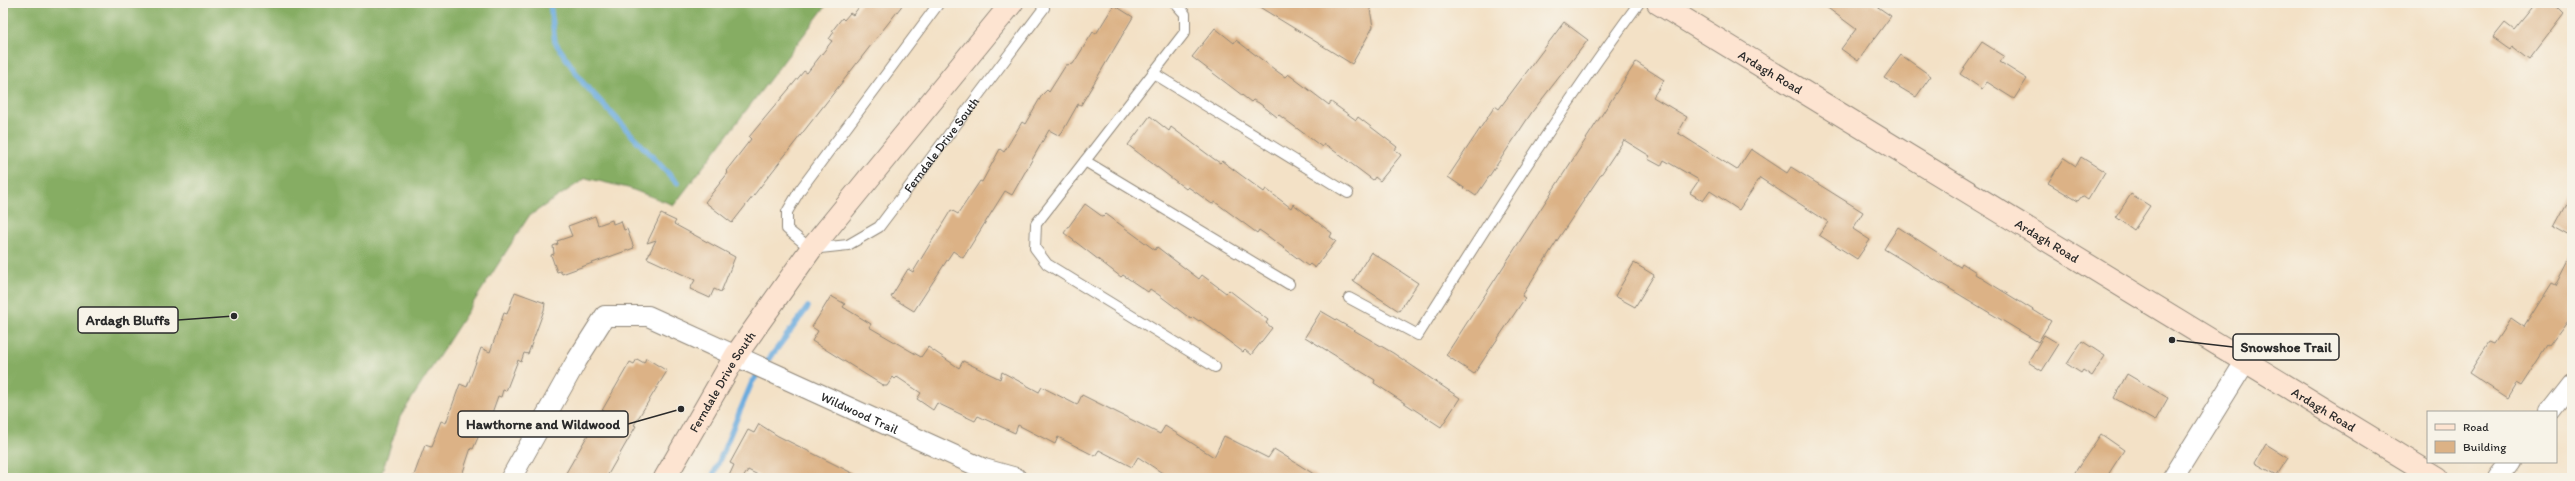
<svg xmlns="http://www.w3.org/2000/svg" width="2575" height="481" font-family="Itim,sans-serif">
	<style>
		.forest { fill: #86ad63; stroke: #586c47 }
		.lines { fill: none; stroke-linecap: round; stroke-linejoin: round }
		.stream { stroke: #6aabde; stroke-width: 5.5 }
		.building { fill: #dcb286 }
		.lane-casing { stroke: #8f8678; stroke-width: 12 }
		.street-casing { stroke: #8f8678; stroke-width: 22 }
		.secondary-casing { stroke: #8f8678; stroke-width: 24 }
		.lane { stroke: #fff; stroke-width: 10 }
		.street { stroke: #fff; stroke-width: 20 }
		.secondary { stroke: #fde4d1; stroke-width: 22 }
		.labels { text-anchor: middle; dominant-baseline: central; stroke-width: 3; stroke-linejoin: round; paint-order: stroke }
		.street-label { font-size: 13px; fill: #2b2b2b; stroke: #f7f3e8 }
		.leader { fill: none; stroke: #2b2b2b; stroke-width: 1.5 }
		.callout-dot { fill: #2b2b2b; stroke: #f7f3e8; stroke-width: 1.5 }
		.callout { fill: #f7f3e8; stroke: #2b2b2b; stroke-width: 1.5 }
		.callout-label { font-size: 14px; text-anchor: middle; font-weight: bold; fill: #2b2b2b }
	</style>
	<rect width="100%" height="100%" fill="#f7f3e8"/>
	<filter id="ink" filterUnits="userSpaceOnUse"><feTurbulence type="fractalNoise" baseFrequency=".025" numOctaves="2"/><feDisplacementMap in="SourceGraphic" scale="8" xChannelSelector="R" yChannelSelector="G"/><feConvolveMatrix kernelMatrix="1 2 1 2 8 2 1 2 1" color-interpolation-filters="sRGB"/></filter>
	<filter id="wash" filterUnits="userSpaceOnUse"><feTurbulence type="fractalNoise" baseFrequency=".012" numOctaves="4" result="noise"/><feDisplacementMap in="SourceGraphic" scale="16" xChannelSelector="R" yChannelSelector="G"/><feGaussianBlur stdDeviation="0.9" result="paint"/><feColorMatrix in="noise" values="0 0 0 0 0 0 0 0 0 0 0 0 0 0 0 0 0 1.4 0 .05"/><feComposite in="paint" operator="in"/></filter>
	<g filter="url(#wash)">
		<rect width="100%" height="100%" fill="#f3e1c6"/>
		<!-- forest -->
		<path class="forest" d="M3,3H828L674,205L628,188L586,178L529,216L400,417L380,478H3Z"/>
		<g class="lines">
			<!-- stream -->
			<path class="stream" d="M550,3L555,42L583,83L677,183
				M712,478L752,382L808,307"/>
		</g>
		<g id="blocks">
			<!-- building -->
			<path class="building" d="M862,3H904L732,223L705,202L728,173L726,171L751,139L749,137L804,71L807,73L832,41L829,39L834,32L832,31L842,18L844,20L850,13L853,15Z
				M1253,3H1369L1373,27L1352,64Z
				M1821,3H1872L1891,16L1858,61L1841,49L1856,29Z
				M2536,3H2555L2565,13L2529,60L2512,47L2510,50L2493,38L2505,23L2514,30Z
				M1114,5L1133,17L1081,105L1078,104L1060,136L1049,130L1012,195L1005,191L963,258L953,251L914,311L891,297L908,269L913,272L951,210L958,214L980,181L982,182L1000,149L1004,152L1022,122L1025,124L1042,95L1047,90L1049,92L1066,65L1073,64L1093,32L1096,34Z
				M1564,22L1588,40L1532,112L1476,196L1448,177L1495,106L1499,109Z
				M1215,28L1234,43L1236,40L1278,72L1285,77L1288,74L1329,105L1331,102L1356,120L1358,117L1397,147L1395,150L1401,155L1380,181L1375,177L1373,180L1329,147L1324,144L1322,147L1279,115L1277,117L1259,103L1253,100L1251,102L1192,57Z
				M1982,42L2004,56L2000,62L2027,79L2014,99L1987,82L1982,89L1960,74Z
				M1901,55L1931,76L1916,97L1884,78Z
				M1636,62L1664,80L1653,97L1687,117L1678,133L1737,170L1751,149L1787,173L1791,167L1863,212L1853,229L1870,240L1857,259L1819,235L1828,222L1760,178L1739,210L1710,191L1703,201L1690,193L1699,180L1664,160L1661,166L1648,159L1650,156L1624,140L1560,236L1522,296L1525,298L1474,374L1446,355Z
				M1150,116L1169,131L1171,127L1214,159L1220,163L1222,161L1264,192L1266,189L1291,208L1293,204L1332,233L1330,237L1336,241L1315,268L1310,264L1308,266L1265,234L1259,230L1257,233L1215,202L1212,204L1194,191L1188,187L1186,189L1128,145Z
				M2081,157L2105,172L2088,200L2082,196L2078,201L2048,183L2064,158L2076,166Z
				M2572,193V236L2554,226Z
				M2131,194L2150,206L2134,230L2116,217Z
				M1085,204L1103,217L1106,214L1155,250L1157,247L1199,279L1202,275L1226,293L1229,290L1268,320L1266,323L1272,328L1251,355L1245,350L1243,352L1200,320L1199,321L1193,317L1191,319L1159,295L1150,289L1148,292L1123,275L1121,277L1064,233Z
				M661,214L676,221L674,224L735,257L721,292L714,289L710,298L690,289L695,280L647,258L656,240L647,243Z
				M595,216L598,225L612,220L613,224L621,221L624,230L627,229L634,248L562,274L560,271L557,272L551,255L554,254L553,246L558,244L557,241L572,236L568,226Z
				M1898,227L1960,267L1962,263L1976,272L1975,274L2051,321L2038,342L1884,249Z
				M1371,252L1418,283L1399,311L1353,281Z
				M2572,253V316L2549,347L2547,346L2521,386L2516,383L2507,398L2469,373L2489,342L2494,344L2511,318L2524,327L2551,284L2555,286Z
				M1634,263L1654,275L1635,307L1615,296Z
				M515,292L545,303L544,310L528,354L524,353L521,362L518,360L506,391L503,390L501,397L498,396L487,427L483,426L473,449L471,448L461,478H413L425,445L431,447L441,421L446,423L460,384L467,387L481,348L490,352L504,313L507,314Z
				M831,296L845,304L843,307L871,324L869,327L921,357L928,347L959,368L963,361L1000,379L1002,372L1039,392L1042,387L1077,405L1082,395L1160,434L1165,426L1214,457L1224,436L1268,458L1274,449L1320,478H1170L1138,457L1132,467L1099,450L1095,456L1058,437L1055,444L1018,425L1015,433L978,416L975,421L937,403L933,410L917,399L921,393L897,377L895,379L893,377L887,386H884L812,341L818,331L812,327Z
				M1321,311L1393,353L1460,398L1441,427L1374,383L1375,380L1305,337Z
				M2044,335L2059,344L2042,371L2028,362Z
				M2082,341L2105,356L2092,376L2083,370L2081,373L2067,364Z
				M646,358L667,371L634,425L636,426L606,478H563L630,362L634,364L637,359L644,363Z
				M2127,374L2168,398L2155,421L2114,398Z
				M759,424L778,436L862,478H764L748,470L743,478H728L734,465L730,463L748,430L754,433Z
				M2101,434L2124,450L2106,478H2071Z
				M2266,444L2288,458L2277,475L2255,463Z"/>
		</g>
	</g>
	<g filter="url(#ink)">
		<use href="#blocks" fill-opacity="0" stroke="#8f8678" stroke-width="1"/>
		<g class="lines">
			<defs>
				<g id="lane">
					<path id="s1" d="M939,3L800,190L787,212V229L811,249L848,245L879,227L1044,8L1041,3"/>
					<path d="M1175,3L1185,14V32L1036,224L1035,248L1047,264L1215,367"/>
					<path d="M1153,73L1348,193"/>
					<path d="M1085,161L1289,284"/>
					<path d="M1349,298L1418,335C1489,222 1560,110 1639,3"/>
				</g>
				<g id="street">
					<path d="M2550,412L2572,384"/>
					<path id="s2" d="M511,478L577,360L605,316H648L984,469L1016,478"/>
					<path d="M2173,478L2245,362"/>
					<path d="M2498,478L2510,462"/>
				</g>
				<g id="secondary">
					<path id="s3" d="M1658,3L2437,478"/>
					<path id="s4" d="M665,478L736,355L811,249L1012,3"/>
				</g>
			</defs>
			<!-- lane casing -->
			<use href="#lane" class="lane-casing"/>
			<!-- street casing -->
			<use href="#street" class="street-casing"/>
			<!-- secondary casing -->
			<use href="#secondary" class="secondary-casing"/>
			<!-- lane -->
			<use href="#lane" class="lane"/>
			<!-- street -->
			<use href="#street" class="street"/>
			<!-- secondary -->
			<use href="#secondary" class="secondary"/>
		</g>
	</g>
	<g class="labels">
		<!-- street labels -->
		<g class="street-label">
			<text stroke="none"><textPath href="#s3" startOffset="132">Ardagh Road</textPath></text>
			<text stroke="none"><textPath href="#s1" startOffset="483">Ferndale Drive South</textPath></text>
			<text stroke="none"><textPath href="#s3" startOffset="456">Ardagh Road</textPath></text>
			<text stroke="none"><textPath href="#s4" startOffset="112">Ferndale Drive South</textPath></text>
			<text stroke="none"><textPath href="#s3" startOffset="780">Ardagh Road</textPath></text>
			<text stroke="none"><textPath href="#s2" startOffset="463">Wildwood Trail</textPath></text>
		</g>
	</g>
	<!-- callouts -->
	<path class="leader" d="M234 316L178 320M2172 340L2233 347M681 409L628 424"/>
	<g class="callout-dot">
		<circle cx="234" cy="316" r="4"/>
		<circle cx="2172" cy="340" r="4"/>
		<circle cx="681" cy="409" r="4"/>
	</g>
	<g class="callout">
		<rect x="78" y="307" width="100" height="26" rx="4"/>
		<rect x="2233" y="334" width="106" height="26" rx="4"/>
		<rect x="458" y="411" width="170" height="26" rx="4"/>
	</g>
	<g class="callout-label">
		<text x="128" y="325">Ardagh Bluffs</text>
		<text x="2286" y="352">Snowshoe Trail</text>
		<text x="543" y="429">Hawthorne and Wildwood</text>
	</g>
	<!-- margin -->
	<rect width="2575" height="481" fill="none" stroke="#f7f3e8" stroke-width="16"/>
	<!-- legend -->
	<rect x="2427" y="411" width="130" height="52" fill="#f7f3e8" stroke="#a5a39c"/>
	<rect x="2435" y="424" width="20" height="6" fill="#fde4d1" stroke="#a5a39c"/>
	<text x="2463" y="431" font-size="12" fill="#2b2b2b">Road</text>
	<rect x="2435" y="441" width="20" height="12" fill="#dcb286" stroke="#a5a39c"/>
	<text x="2463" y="451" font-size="12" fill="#2b2b2b">Building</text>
</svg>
